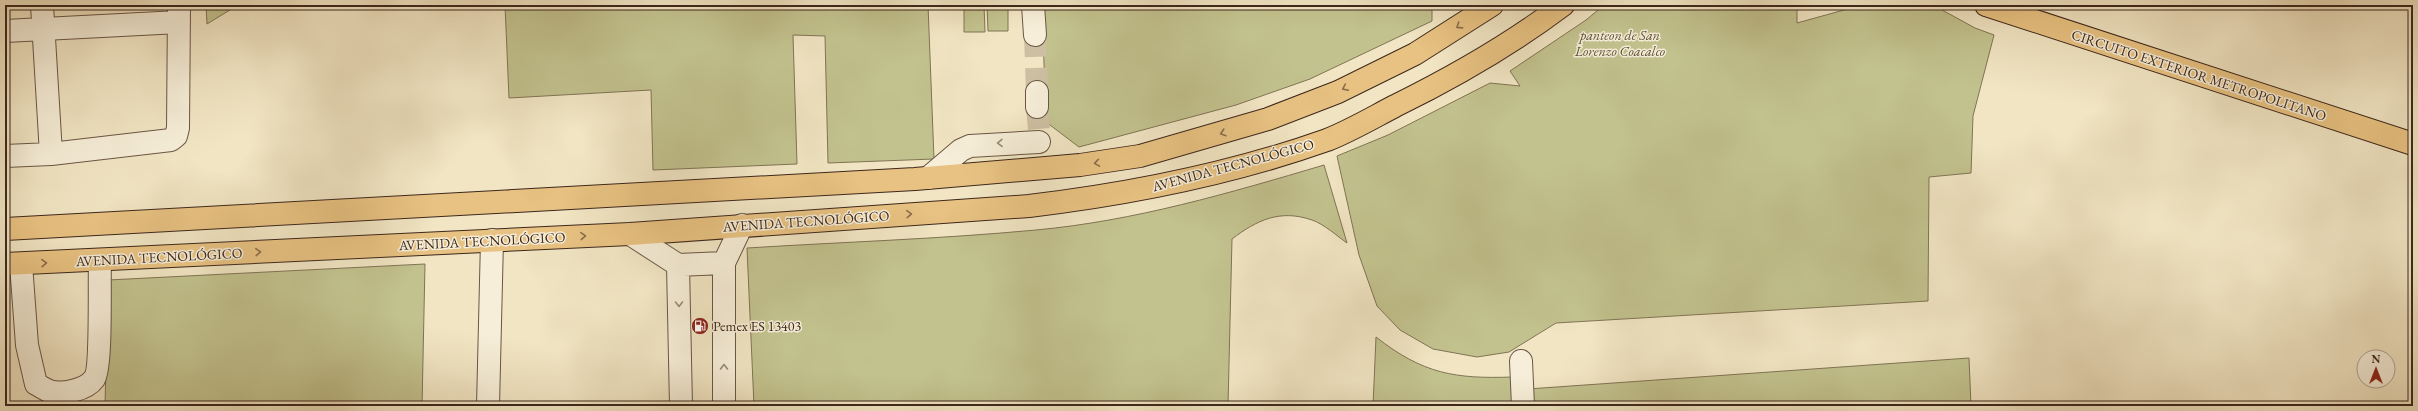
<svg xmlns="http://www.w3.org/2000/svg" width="2418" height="411" font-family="'EB Garamond',serif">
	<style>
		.green { fill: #c2c28e; stroke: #807455 }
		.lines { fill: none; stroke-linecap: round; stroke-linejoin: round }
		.minor-tunnel { stroke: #cdbfa2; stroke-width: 22; stroke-dasharray: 22 11; stroke-linecap: butt }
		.minor-casing { stroke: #6a5646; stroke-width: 24 }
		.major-casing { stroke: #3d271c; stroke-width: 24 }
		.minor { stroke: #f6eed8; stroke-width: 22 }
		.major { stroke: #e8c282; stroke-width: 22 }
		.oneway { stroke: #8a6d4a }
		.oneway2 { stroke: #9a8a7a }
		.labels { text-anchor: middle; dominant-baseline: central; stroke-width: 3; stroke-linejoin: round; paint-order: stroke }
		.park-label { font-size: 14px; font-style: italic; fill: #5e4e38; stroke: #f6eed8 }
		.street-label { font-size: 14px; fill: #3d271c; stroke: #f6eed8 }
		.poi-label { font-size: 14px; fill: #3d271c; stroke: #f6eed8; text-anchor: start }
	</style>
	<rect width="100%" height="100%" fill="#f1e5c3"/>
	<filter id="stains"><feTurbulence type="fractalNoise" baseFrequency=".005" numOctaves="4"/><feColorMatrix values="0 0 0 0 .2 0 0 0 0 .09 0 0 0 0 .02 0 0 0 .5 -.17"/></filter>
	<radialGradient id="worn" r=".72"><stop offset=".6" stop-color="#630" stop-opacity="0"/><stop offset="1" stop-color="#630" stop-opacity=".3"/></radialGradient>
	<!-- green -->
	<path class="green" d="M206,5H238L207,24Z
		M505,5H928L934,159L828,163L825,36L793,35L797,164L653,170L651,90L509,98Z
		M964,5H984L985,32H964Z
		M987,5H1008V31H988Z
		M1042,5H1432V21L1310,79L1236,105L1079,147L1046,122Z
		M1604,5H1797V23L1862,5H1933L1975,28L1994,35L1973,116L1971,173L1929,177L1928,301L1556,323L1509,352L1477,357L1433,349L1400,330L1377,306L1359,255L1337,156L1388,135L1490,83L1520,86L1510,71L1586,20Z
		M1324,165L1347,243C1337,236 1324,224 1312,220C1280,209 1257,220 1232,239L1228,406H754L747,248C843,242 940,239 1036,230C1134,221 1230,193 1324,165Z
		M425,264L422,406H105L108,280Z
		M1376,337C1423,374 1455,379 1513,377L1514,390L1969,358L1971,406H1373Z"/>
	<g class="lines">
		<!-- minor-tunnel -->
		<path class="minor-tunnel" d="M1035,35L1037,92
			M1037,107L1039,129"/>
		<defs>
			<path id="minor" d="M42,5L51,154
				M1033,5L1035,35
				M5,31L179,22
				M1037,92V107
				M5,156L51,154L171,140L176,136L178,128L179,5
				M928,178L961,150L970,146L1039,142
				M630,234L678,265L724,263
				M21,264L27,345L36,384C40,386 44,389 49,391C62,395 86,390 94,379C102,369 99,280 100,261
				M678,265L681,406
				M1521,361L1523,406
				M488,406L492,240
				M724,406V263L742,225"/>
			<path id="major" d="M1986,5L2413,144
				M5,229L915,179L1080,165L1140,156L1268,119L1338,92L1415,54L1492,5
				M5,264L630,234L1029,206C1130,194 1231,174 1327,140C1350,131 1372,118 1395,106C1454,77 1510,45 1563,5"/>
		</defs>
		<!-- minor casing -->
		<use href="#minor" class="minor-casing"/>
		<!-- major casing -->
		<use href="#major" class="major-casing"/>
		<!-- minor -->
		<use href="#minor" class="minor"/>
		<!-- major -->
		<use href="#major" class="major"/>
	</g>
	<!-- one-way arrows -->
	<defs><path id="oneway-chevron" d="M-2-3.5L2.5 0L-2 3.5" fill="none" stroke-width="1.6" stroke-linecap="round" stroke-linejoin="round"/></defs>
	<g class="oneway">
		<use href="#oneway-chevron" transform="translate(1459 26) rotate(147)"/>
		<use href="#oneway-chevron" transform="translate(1345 88) rotate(154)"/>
		<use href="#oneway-chevron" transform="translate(1223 133) rotate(163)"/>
		<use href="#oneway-chevron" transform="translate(1097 163) rotate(171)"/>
		<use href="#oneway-chevron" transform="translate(909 214) rotate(-4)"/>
		<use href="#oneway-chevron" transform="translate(583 236) rotate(-3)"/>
		<use href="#oneway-chevron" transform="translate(258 252) rotate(-3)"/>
		<use href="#oneway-chevron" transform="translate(44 263) rotate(-2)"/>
	</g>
	<g class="oneway2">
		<use href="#oneway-chevron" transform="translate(1000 143) rotate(178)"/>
		<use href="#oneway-chevron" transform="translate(679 304) rotate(89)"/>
		<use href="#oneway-chevron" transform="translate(724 367) rotate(-90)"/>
	</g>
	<!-- icons -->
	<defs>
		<symbol id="fuel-disc" viewBox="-11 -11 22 22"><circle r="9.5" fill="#8f2418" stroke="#f6eed8"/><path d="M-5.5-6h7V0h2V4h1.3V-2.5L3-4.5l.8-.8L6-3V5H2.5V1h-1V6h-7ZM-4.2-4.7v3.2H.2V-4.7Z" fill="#fff"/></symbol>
	</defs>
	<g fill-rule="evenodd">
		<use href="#fuel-disc" x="690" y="316" width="20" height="20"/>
	</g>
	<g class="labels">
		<!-- park labels -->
		<g class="park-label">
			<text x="1620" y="35">panteon de San<tspan x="1620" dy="16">Lorenzo Coacalco</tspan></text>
		</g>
		<!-- street labels -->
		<g class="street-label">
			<text transform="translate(2199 75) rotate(18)">CIRCUITO EXTERIOR METROPOLITANO</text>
			<text transform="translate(1233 165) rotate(-15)">AVENIDA TECNOLÓGICO</text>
			<text transform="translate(806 221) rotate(-4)">AVENIDA TECNOLÓGICO</text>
			<text transform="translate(482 241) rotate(-3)">AVENIDA TECNOLÓGICO</text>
			<text transform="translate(159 257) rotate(-3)">AVENIDA TECNOLÓGICO</text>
		</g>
		<!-- poi labels -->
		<g class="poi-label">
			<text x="713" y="326">Pemex ES 13403</text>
		</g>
	</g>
	<!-- margin -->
	<rect width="2418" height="411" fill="none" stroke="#f1e5c3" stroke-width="20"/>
	<rect x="6" y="6" width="2406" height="399" fill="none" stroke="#3d271c" stroke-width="2"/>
	<rect x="10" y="10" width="2398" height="391" fill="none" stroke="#3d271c"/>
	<!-- north arrow -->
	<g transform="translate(2376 369)"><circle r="19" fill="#f6eed8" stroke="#ac9e8d"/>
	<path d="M0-3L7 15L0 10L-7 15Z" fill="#8f2418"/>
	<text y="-6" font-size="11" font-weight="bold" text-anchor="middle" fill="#3d271c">N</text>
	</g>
	<rect width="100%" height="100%" filter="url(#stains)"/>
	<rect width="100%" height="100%" fill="url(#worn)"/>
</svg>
